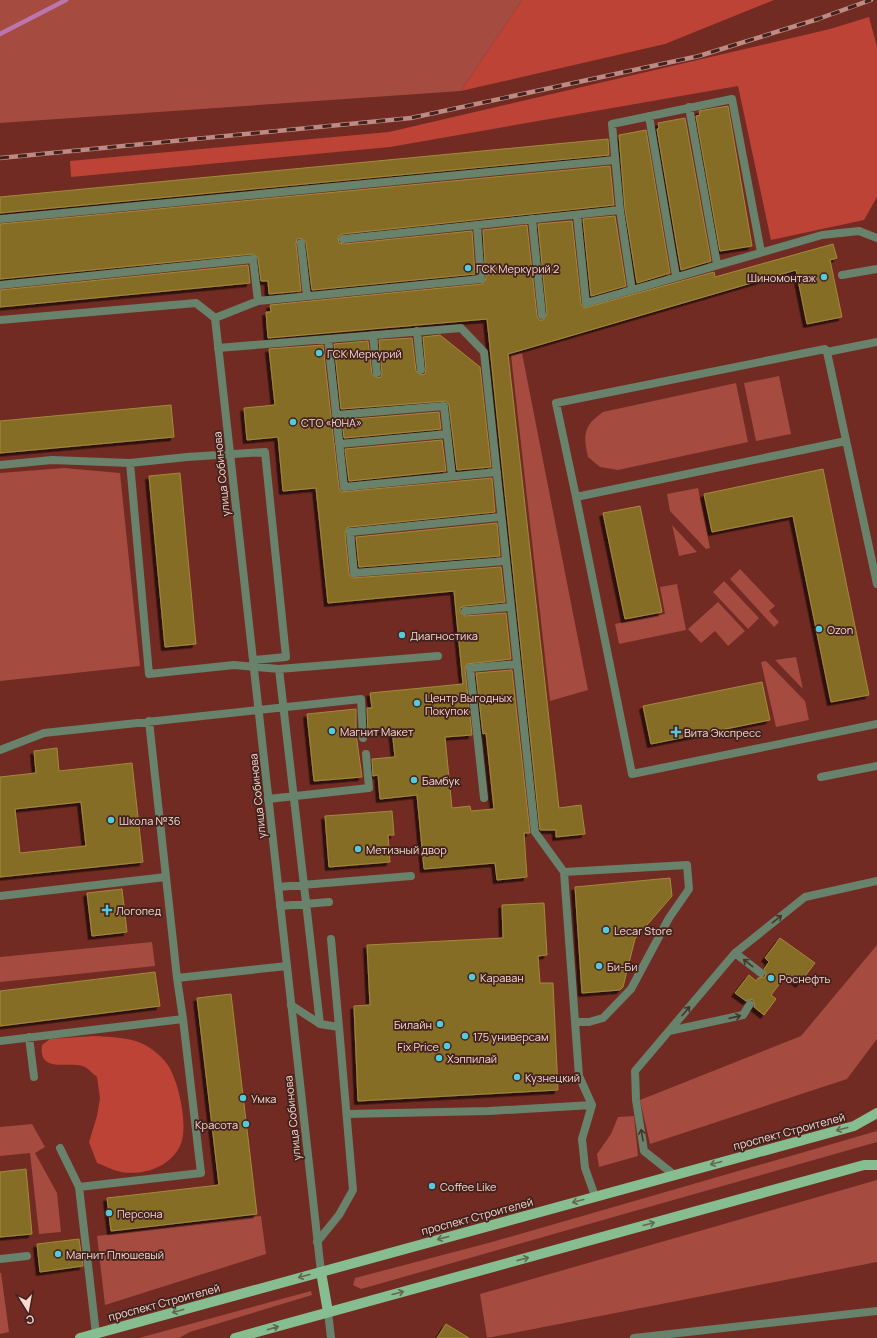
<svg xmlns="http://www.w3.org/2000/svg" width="877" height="1338" font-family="Manrope,sans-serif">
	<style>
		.green { fill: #a54b40 }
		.forest { fill: #bc4336 }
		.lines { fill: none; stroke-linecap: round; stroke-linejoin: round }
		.stream { stroke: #bd75ae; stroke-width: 4.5 }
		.building { fill: #866d25; stroke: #a5893c; fill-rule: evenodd; filter: url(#shadow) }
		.lane { stroke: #68826c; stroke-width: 8 }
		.street { stroke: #68826c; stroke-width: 8 }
		.primary { stroke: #87be91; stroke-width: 10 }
		.rail-casing { stroke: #be8b84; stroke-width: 4.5 }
		.rail { stroke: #41211c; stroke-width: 3; stroke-dasharray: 9; stroke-linecap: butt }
		.oneway { stroke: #49342c }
		.oneway2 { stroke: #606851 }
		.poi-dot { fill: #54cadd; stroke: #41211c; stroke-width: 1.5 }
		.labels { text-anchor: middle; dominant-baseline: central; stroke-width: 3.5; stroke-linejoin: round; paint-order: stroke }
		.poi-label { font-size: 11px; fill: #fbd8d2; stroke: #41211c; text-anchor: start }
		.street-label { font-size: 11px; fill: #fbd8d2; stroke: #41211c }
	</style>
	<defs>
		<filter id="shadow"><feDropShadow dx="-3.5" dy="3.5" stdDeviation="0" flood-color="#0009"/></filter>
	</defs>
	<rect width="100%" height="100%" fill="#712b22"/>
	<!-- green -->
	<path class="green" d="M0,0H522L461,91L0,123Z
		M522,353L588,690L550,701L511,355Z
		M779,376L791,434L756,441L744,383Z
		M736,383L748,442L618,470L600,467L588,457C583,435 583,426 603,412Z
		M64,468L120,473L140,666L0,681V473Z
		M698,488L710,548L706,549L670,511L667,494Z
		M672,525L697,552L679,556Z
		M740,569L775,606L769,611L779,622L774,627L730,579Z
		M724,581L759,618L748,629L713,592Z
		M677,584L686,630L619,644L615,624L665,614L660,587Z
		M718,602L745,631L728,646L715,631L701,643L688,629Z
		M796,657L803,689L775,660Z
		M766,661L805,701L809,720L776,727L761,662Z
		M152,942L155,966L0,982V957Z
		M877,945V1039L847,1079L650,1144L640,1100L801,1036Z
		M634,1116L638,1156L599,1167L597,1154L611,1134L618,1117Z
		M32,1124L45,1147L35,1153L57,1193L61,1232L39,1234L30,1153L0,1156V1127Z
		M877,1131V1142L361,1289L353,1285L355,1278L492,1242Z
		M877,1180V1262L487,1338L480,1294Z
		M261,1216L266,1254L105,1305L97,1236Z
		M0,1273H1L9,1332L0,1334Z
		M311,1291L312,1295L190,1332L179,1338H139Z"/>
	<!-- forest -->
	<path class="forest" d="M522,0H774L665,44L461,91Z
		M869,17L877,47V197L864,220L771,240L738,86L390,147L71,177L70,161L389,132L830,29Z
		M93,1036C109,1037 127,1037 141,1043C151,1047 164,1058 169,1067C179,1083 189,1128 180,1146C169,1169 137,1178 114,1170C108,1168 103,1165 97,1163L89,1142L97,1116L100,1098L97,1077C93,1074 89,1069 85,1067C71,1060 38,1075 42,1045L50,1039Z"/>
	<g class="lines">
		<!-- stream -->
		<path class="stream" d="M0,34L66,0"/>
	</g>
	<!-- building -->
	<path class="building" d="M728,106L752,246L720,251L696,116L700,115L699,111Z
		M685,118L711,261L681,270L657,129L659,128L658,123Z
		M646,130L670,273L637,283L625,209L619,135Z
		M608,139L609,155L0,213V197Z
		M610,166L614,205L342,234L338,237L339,243L344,244L472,231L475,274L312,290L306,242L301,238L297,239L296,244L301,291L269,294L268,281H261L258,258L253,254L0,279V224Z
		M615,216L626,286L591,296L583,219Z
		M572,221L581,304L584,308L714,272L715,277L833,244L837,258L830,260L842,317L807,324L796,270L508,354L559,808L581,805L585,834L556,837V830H540L487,319L268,338L266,312H271L270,305L482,284L486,279L483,230L527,225L537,316L539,320H543L547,314L538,224Z
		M248,265L250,283L0,307V290Z
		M440,335L480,367L491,467L457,470L449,405L446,401L341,409L334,344L368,341L372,374L377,378L381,377L382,373L379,340L412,338L416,371L421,375L425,374L426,370L423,337Z
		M323,345L339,488L341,492L492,478L495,512L349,527L347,528L345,533L349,574L352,578L501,567L505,602L465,606L460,608V612L465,616L506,613L511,659L467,664L465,669L472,735L445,737L452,808L470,806L471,811L494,809L486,733L483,734L476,673L512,670L530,833H524L527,877L497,880L495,863L424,869L417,795L380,799L378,775L373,776L372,759L395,757L392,730L368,733L367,708H372L370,693L463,684L454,591L328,603L316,488L283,491L278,437L247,440L244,408L275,405L269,349Z
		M171,405L174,437L0,453V421Z
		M439,412L441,429L344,438L342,420Z
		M442,440L446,471L349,481L345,449Z
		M823,469L869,695L831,702L793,516L712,532L704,494Z
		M180,473L196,644L165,647L149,476Z
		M640,506L662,612L625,619L603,513Z
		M497,523L500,556L359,567L356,537Z
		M762,682L770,720L651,744L643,706Z
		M356,709V734L362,777L314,781L307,714Z
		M57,748L59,771L132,763L143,862L0,877V777L36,773L34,751ZM81,802L86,846L20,853L15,809Z
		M392,811L394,835H388L390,862L329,867L325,816Z
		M670,878L672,896L635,939L623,987L620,990L582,993L575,887Z
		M122,889L127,932L92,936L87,893Z
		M544,903L547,955L538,956L540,983H553L558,1090L358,1101L354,1006L370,1005L367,945L503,938L502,905Z
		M780,938L815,963L799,984L787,974L771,995L776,999L764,1015L754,1007L755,1004L753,1000L750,999L746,1001L735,993L749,975L756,981L758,978L765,977L766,973L764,969L769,962L765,958Z
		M155,972L160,1006L0,1026V991Z
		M231,994L257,1214L111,1231L107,1198L219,1185L197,998Z
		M26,1169L32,1234L0,1237V1172Z
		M79,1239L83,1266L40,1272L37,1244Z
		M446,1324L469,1338H437Z"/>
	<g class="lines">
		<!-- lane -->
		<path class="lane" d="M689,107L717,264
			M649,116L676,276
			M620,210L612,124L732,99L761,252
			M577,215L586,303L632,290
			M0,219L615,160
			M532,219L542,315
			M343,239L477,225
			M301,243L307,296
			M842,275L877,269
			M0,285L253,259L258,301
			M0,320L196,303L215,318L258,301L481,279L477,225L620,210L632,290L822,235L859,231L877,238
			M417,331L421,370
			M373,335L377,373
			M328,339L344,487L497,472
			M218,348L461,328L484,352L535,832L564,872L579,1076L592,1105L582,1139L585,1168L595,1196
			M827,352L877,342
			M336,415L444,406L452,476
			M846,441L576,497L556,403L825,349L827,352L877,584
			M339,444L447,434
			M130,463L149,674L234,665L279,669L438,656
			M0,465L52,460L130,463L187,457L265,452L286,657L253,660
			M576,497L632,774L877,724
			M500,517L350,532L354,573L505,561
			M465,611L511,607
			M279,669L320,1024
			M149,721L177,978
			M0,750L44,733L361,699L363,738
			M821,777L877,766
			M484,798L470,668L517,664
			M268,799L369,788L366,754
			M564,872L687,865L689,889L669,918L631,989L603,1018L589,1022H575
			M278,887L411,876
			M0,896L166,877
			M280,906L329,902
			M331,939L339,1027
			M735,953L761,973
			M291,1005L320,1024L339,1027L353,1190L339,1215L317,1242
			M669,1031L743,1015L750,1004
			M29,1037L34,1077
			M0,1041L183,1019L177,978L287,966
			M347,1114L489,1111L592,1105
			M60,1148L79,1187
			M673,1174L644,1151L636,1100L635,1071L735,953L805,897L877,881
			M0,1259L27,1256
			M96,1334L79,1187L201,1173L183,1019
			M634,1338L877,1311"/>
		<!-- street -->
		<path class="street" d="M215,318L321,1272
			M328,1312L331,1338"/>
		<!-- primary -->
		<path class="primary" d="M321,1272L328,1312
			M80,1338L854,1126L877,1113
			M235,1338L864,1165H877"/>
		<defs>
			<path id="rail" d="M0,158L411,118L699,56L818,19L871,0"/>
		</defs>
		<!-- rail casing -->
		<use href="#rail" class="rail-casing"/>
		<!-- rail -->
		<use href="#rail" class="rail"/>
	</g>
	<!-- one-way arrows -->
	<defs><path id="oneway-shaft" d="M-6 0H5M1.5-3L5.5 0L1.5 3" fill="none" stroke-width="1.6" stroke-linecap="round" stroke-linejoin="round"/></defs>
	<g class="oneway">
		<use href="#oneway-shaft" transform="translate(777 919) rotate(-39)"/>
		<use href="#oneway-shaft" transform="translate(748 963) rotate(-142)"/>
		<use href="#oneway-shaft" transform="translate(686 1011) rotate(-50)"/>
		<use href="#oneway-shaft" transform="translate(735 1017) rotate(-13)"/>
		<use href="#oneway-shaft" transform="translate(642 1135) rotate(-100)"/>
	</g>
	<g class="oneway2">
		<use href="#oneway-shaft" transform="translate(842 1129) rotate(165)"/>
		<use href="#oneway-shaft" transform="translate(716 1163) rotate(165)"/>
		<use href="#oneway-shaft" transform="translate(578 1201) rotate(165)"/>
		<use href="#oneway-shaft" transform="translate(649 1224) rotate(-15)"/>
		<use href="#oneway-shaft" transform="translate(443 1238) rotate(165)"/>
		<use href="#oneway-shaft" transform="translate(523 1259) rotate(-15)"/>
		<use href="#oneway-shaft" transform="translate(304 1276) rotate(165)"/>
		<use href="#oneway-shaft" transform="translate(398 1293) rotate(-15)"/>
		<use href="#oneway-shaft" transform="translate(178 1311) rotate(165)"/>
		<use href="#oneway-shaft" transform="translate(273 1328) rotate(-16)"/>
	</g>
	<!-- markers -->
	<g class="poi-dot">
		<circle cx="468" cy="268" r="4"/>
		<circle cx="824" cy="277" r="4"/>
		<circle cx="319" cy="353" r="4"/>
		<circle cx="293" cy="422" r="4"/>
		<circle cx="819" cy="629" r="4"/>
		<circle cx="402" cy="635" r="4"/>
		<circle cx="417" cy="703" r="4"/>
		<circle cx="332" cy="731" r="4"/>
		<path d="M674 726h4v4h4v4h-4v4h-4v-4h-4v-4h4z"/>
		<circle cx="414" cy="780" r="4"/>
		<circle cx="111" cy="820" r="4"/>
		<circle cx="358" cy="849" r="4"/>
		<path d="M105 904h4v4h4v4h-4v4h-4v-4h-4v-4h4z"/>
		<circle cx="606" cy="930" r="4"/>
		<circle cx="599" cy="966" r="4"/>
		<circle cx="472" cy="977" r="4"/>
		<circle cx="771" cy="978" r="4"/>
		<circle cx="440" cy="1024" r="4"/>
		<circle cx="465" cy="1036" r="4"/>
		<circle cx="447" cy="1046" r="4"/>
		<circle cx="439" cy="1058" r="4"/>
		<circle cx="517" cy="1077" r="4"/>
		<circle cx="243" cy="1098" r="4"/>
		<circle cx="246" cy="1124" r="4"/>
		<circle cx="432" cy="1186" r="4"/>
		<circle cx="109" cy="1213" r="4"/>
		<circle cx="58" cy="1254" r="4"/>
	</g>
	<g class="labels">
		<!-- poi labels -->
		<g class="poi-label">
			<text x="476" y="268">ГСК Меркурий 2</text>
			<text x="816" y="277" text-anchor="end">Шиномонтаж</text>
			<text x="327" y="353">ГСК Меркурий</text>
			<text x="301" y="422">СТО «ЮНА»</text>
			<text x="827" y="629">Ozon</text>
			<text x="410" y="635">Диагностика</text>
			<text x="425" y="697">Центр Выгодных<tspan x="425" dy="13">Покупок</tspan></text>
			<text x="340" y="731">Магнит Макет</text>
			<text x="684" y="732">Вита Экспресс</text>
			<text x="422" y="780">Бамбук</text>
			<text x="119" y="820">Школа №36</text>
			<text x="366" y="849">Метизный двор</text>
			<text x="116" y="910">Логопед</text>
			<text x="614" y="930">Lecar Store</text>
			<text x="607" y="966">Би-Би</text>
			<text x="480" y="977">Караван</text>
			<text x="779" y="978">Роснефть</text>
			<text x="432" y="1024" text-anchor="end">Билайн</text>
			<text x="473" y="1036">175 универсам</text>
			<text x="439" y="1046" text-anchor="end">Fix Price</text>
			<text x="447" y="1058">Хэппилай</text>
			<text x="525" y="1077">Кузнецкий</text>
			<text x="251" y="1098">Умка</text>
			<text x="238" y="1124" text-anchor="end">Красота</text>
			<text x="440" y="1186">Coffee Like</text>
			<text x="117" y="1213">Персона</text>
			<text x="66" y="1254">Магнит Плюшевый</text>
		</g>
		<!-- street labels -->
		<g class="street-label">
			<text transform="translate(221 474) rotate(-96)">улица Собинова</text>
			<text transform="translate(257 796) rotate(-96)">улица Собинова</text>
			<text transform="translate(292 1118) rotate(-96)">улица Собинова</text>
			<text transform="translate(789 1131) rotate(-15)">проспект Строителей</text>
			<text transform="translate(477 1216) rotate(-15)">проспект Строителей</text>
			<text transform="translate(164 1302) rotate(-15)">проспект Строителей</text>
		</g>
	</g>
	<!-- north arrow -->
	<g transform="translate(28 1310) rotate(169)" stroke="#41211c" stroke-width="3" paint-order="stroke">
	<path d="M0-3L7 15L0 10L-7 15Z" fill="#fbd8d2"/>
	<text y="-6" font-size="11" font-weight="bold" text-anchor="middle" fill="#fbd8d2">С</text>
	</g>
</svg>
